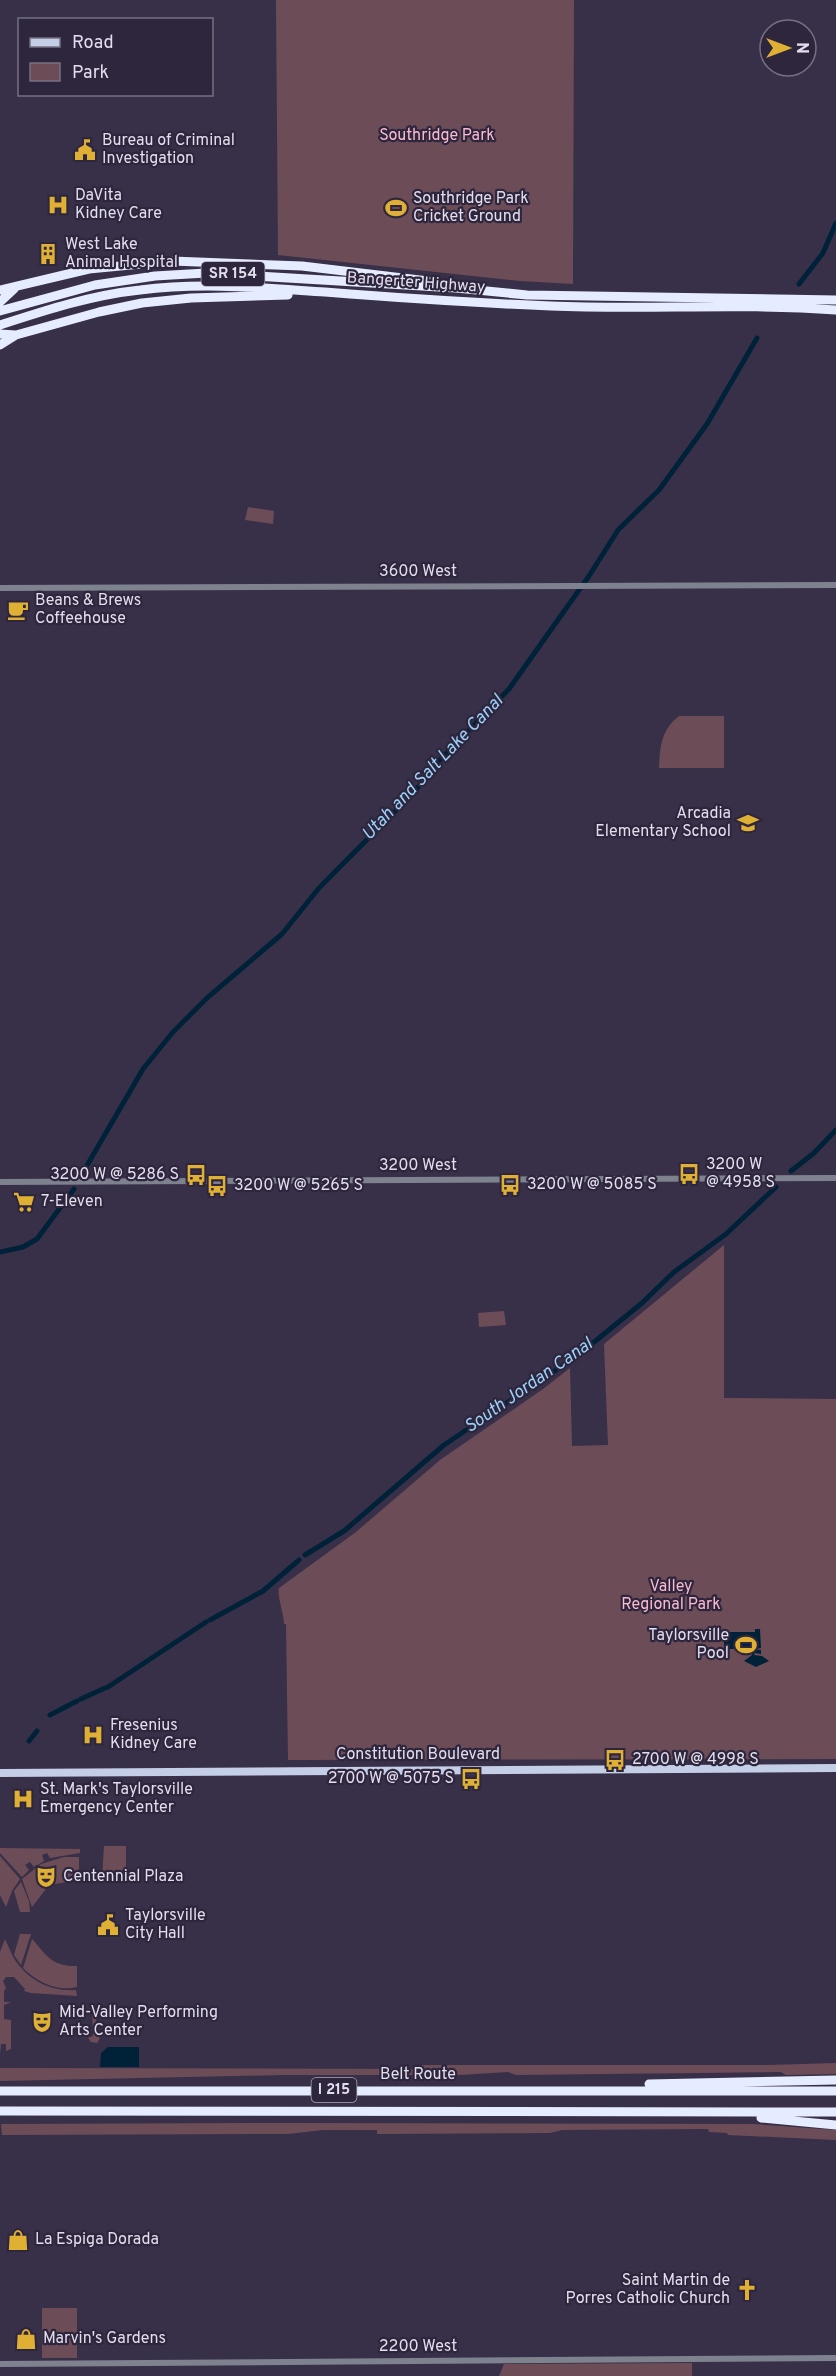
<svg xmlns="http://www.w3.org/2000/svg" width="836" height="2376" font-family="Overpass,sans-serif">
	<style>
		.green { fill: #6c4d57 }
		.water { fill: #002238 }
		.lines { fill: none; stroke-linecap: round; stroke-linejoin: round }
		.canal { stroke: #002238; stroke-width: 5 }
		.minor { stroke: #7d828e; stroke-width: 6 }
		.major { stroke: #c5cee7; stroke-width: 8 }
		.highway { stroke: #e6ecff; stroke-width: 9 }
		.labels { text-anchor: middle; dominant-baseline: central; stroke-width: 4.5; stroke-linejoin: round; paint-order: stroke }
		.shield { fill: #2e263d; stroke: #ada7b9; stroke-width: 1.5 }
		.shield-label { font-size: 15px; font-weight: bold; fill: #e3deee }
		.park-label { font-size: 16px; fill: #fcbace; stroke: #2e263d }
		.poi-label { font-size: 16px; fill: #e3deee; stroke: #2e263d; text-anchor: start }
		.street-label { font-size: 16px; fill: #e3deee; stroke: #2e263d }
		.water-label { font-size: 18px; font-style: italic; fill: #9bd2fa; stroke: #2e263d }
	</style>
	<rect width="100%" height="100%" fill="#383048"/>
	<!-- green -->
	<path class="green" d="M276,0H574L573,284L520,281L278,255Z
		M248,507L274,511L273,524L245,520Z
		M679,716H724V768H659C660,747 661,730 679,716Z
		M724,1245V1398L836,1399V1759L288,1760L286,1624H284C284,1613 277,1597 279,1588L356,1532L440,1460L543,1389L570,1368L572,1446L608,1445L604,1344Z
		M504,1311L506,1325L479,1327L478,1313Z
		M104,1846H126V1883H122L121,1879H102Z
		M0,1848L80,1849V1853L50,1858L47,1853L42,1855L44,1861L34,1867L30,1862L25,1865L29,1870L22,1877L0,1853Z
		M0,1856L20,1879L12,1891L6,1907L0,1895Z
		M64,1857H79V1880L49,1885L32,1907L22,1879L41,1864Z
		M21,1882L29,1901L30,1912H20L14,1891Z
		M20,1934H31L21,1965L14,1955Z
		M5,1939C8,1945 11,1954 15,1960C29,1981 52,1992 76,1990L77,1996L31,1993L24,1991L25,1989L14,1977H6L3,1981L6,1988L4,1991V2002H11L4,2005V2019L11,2020V2049L6,2051V2044H1L0,2055V1952Z
		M32,1939C46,1954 51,1967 77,1966V1987C57,1992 37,1982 23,1968Z
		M88,2008H100L96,2011V2034L100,2038L97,2043L91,2042L88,2038L93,2036L92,2010Z
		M836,2063V2074L786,2075L781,2072L516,2075L508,2072L460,2075H284L0,2081V2068L418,2069L419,2065H768Z
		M288,2123L753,2124L836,2130V2140L728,2135L727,2133L709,2132L708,2129L562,2130L550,2133L377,2134V2130H323L288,2134L2,2135L1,2124Z
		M42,2308H77V2358H42Z
		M692,2363V2376H499L504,2364Z"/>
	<!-- water -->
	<path class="water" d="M755,1629H760L761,1648L754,1649L761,1650V1654L755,1653L754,1655L762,1656L769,1661L756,1667L744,1661L752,1655L751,1649H724V1632H755Z
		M108,2047H139V2067H100L101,2053Z"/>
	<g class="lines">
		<!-- canal -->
		<path class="canal" d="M799,284L823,253L836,223
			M791,1171L814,1153L836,1130
			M82,1174L143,1069L173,1032L207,998L282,934L319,888L415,791L438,762L509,689L589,576L618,530L659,490L707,424L757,338
			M0,1252L23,1247L37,1239L74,1189
			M305,1555L344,1531L444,1445L577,1356L642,1303L674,1272L726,1234L776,1187
			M210,1620L263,1591L299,1560
			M108,1687L206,1622
			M81,1699L105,1688
			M50,1715L77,1701
			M29,1741L37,1731"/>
		<!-- minor -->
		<path class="minor" d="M0,588L836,585
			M0,1182L836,1178
			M0,2364L836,2358"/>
		<!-- major -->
		<path class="major" d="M0,1773L836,1768"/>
		<!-- highway -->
		<path class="highway" d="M0,290L89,269L172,261L302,266L428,281
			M0,302L14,289
			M0,311L95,285L155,276L206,273L456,288L527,295L836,300
			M0,325C46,310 92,295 140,290C202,282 263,288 325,292C401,298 476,303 551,306C646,310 741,303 836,310
			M0,334L16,335L99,312L142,303L191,298L288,295
			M0,345L16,335
			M649,2084L836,2080
			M0,2091H836
			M0,2111L836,2112
			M761,2118L836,2125"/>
	</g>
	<!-- icons -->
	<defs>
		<symbol id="civic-bare" viewBox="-9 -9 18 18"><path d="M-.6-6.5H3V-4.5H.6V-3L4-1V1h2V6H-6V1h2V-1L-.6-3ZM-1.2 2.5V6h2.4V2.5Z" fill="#dfb034" stroke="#2e263d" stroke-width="2.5" paint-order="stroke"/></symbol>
		<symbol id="hospital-bare" viewBox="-9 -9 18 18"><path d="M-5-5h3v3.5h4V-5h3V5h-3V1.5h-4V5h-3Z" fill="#dfb034" stroke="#2e263d" stroke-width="2.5" paint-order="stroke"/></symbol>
		<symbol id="stadium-bare" viewBox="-9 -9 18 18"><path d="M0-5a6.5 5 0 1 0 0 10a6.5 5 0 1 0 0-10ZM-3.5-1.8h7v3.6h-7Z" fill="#dfb034" stroke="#2e263d" stroke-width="2.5" paint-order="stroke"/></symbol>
		<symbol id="building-bare" viewBox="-9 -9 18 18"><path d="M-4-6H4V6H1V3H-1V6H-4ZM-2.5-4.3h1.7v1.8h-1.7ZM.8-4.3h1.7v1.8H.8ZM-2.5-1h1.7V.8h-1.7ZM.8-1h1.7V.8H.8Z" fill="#dfb034" stroke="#2e263d" stroke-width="2.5" paint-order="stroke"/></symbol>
		<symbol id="cafe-bare" viewBox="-9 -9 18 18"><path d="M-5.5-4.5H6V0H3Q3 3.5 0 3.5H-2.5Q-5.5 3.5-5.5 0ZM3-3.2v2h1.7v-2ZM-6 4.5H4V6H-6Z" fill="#dfb034" stroke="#2e263d" stroke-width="2.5" paint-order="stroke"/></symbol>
		<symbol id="school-bare" viewBox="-9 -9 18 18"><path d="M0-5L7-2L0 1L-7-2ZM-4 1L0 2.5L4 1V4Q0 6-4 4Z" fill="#dfb034" stroke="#2e263d" stroke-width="2.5" paint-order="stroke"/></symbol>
		<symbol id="bus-bare" viewBox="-9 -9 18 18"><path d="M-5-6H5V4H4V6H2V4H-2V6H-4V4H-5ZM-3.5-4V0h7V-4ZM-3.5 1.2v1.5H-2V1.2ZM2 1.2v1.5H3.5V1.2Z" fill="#dfb034" stroke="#2e263d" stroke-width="2.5" paint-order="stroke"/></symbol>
		<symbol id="supermarket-bare" viewBox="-9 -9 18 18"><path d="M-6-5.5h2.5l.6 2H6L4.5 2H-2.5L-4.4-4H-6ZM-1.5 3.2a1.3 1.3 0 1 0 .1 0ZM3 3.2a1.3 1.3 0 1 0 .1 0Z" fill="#dfb034" stroke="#2e263d" stroke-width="2.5" paint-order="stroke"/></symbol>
		<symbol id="theatre-bare" viewBox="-9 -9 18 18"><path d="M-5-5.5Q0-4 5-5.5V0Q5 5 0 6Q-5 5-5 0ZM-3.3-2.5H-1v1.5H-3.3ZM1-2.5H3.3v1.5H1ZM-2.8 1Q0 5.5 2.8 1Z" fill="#dfb034" stroke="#2e263d" stroke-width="2.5" paint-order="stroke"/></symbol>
		<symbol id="shop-bare" viewBox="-9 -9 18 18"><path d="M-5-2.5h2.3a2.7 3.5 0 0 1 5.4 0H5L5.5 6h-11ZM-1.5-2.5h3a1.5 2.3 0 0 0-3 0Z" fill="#dfb034" stroke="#2e263d" stroke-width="2.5" paint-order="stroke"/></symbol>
		<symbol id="church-bare" viewBox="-9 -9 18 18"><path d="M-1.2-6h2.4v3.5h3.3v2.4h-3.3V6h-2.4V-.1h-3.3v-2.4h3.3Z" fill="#dfb034" stroke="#2e263d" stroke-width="2.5" paint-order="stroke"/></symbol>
	</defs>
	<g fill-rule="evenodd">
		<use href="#civic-bare" x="70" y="135" width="30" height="30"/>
		<use href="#hospital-bare" x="43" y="190" width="30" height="30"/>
		<use href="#stadium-bare" x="381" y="193" width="30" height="30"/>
		<use href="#building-bare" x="33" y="239" width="30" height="30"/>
		<use href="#cafe-bare" x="3" y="595" width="30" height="30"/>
		<use href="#school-bare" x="733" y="808" width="30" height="30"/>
		<use href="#bus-bare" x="674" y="1159" width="30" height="30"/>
		<use href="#bus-bare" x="181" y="1160" width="30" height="30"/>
		<use href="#bus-bare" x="495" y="1170" width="30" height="30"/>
		<use href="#bus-bare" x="202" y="1171" width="30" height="30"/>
		<use href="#supermarket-bare" x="9" y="1187" width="30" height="30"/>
		<use href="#stadium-bare" x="731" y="1630" width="30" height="30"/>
		<use href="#hospital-bare" x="78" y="1720" width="30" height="30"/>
		<use href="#bus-bare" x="600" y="1745" width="30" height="30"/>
		<use href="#bus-bare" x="456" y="1764" width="30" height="30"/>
		<use href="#hospital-bare" x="8" y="1784" width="30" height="30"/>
		<use href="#theatre-bare" x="31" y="1862" width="30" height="30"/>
		<use href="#civic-bare" x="93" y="1910" width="30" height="30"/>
		<use href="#theatre-bare" x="27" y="2007" width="30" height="30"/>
		<use href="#shop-bare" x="3" y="2225" width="30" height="30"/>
		<use href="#church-bare" x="732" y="2275" width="30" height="30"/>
		<use href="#shop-bare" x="11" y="2324" width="30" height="30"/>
	</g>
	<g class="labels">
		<!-- shield labels -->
		<g class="shield">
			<rect x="201.5" y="262" width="63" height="24" rx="4.5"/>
			<rect x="311.5" y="2078" width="45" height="24" rx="4.5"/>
		</g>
		<g class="shield-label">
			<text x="233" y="274">SR 154</text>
			<text x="334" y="2090">I 215</text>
		</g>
		<!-- park labels -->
		<g class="park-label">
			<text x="437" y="136">Southridge Park</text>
			<text x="671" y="1587">Valley<tspan x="671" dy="18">Regional Park</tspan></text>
		</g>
		<!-- poi labels -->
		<g class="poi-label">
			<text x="102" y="141">Bureau of Criminal<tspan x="102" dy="18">Investigation</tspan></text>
			<text x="75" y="196">DaVita<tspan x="75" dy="18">Kidney Care</tspan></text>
			<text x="413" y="199">Southridge Park<tspan x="413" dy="18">Cricket Ground</tspan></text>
			<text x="65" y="245">West Lake<tspan x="65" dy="18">Animal Hospital</tspan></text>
			<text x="35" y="601">Beans &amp; Brews<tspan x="35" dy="18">Coffeehouse</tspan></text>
			<text x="731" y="814" text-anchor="end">Arcadia<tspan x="731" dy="18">Elementary School</tspan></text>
			<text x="706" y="1165">3200 W<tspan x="706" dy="18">@ 4958 S</tspan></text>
			<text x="179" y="1175" text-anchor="end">3200 W @ 5286 S</text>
			<text x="527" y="1185">3200 W @ 5085 S</text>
			<text x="234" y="1186">3200 W @ 5265 S</text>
			<text x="41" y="1202">7-Eleven</text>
			<text x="729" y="1636" text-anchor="end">Taylorsville<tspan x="729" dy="18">Pool</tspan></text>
			<text x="110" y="1726">Fresenius<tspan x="110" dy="18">Kidney Care</tspan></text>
			<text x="632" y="1760">2700 W @ 4998 S</text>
			<text x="454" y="1779" text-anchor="end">2700 W @ 5075 S</text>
			<text x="40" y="1790">St. Mark's Taylorsville<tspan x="40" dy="18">Emergency Center</tspan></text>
			<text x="63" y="1877">Centennial Plaza</text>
			<text x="125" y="1916">Taylorsville<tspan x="125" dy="18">City Hall</tspan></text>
			<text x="59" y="2013">Mid-Valley Performing<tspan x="59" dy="18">Arts Center</tspan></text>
			<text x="35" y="2240">La Espiga Dorada</text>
			<text x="730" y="2281" text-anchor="end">Saint Martin de<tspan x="730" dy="18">Porres Catholic Church</tspan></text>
			<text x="43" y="2339">Marvin's Gardens</text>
		</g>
		<!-- street labels -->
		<g class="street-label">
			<text transform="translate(416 283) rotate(4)">Bangerter Highway</text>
			<text x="418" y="572">3600 West</text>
			<text x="418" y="1166">3200 West</text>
			<text x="418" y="1755">Constitution Boulevard</text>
			<text x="418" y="2075">Belt Route</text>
			<text x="418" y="2347">2200 West</text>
		</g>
		<!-- water labels -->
		<g class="water-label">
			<text transform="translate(433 768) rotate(-46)">Utah and Salt Lake Canal</text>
			<text transform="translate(529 1386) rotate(-35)">South Jordan Canal</text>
		</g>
	</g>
	<!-- legend -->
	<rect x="18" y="18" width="195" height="78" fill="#2e263d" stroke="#767084" stroke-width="1.5"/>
	<rect x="30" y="38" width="30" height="9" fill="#c5cee7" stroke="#767084" stroke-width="1.5"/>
	<text x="72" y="48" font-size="18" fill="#e3deee">Road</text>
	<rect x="30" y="63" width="30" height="18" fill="#6c4d57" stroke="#767084" stroke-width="1.5"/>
	<text x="72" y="78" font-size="18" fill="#e3deee">Park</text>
	<!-- north arrow -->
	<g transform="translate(788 48) rotate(90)"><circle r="28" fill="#2e263d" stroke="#767084" stroke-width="1.5"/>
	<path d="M0-4.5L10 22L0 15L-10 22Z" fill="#dfb034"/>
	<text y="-9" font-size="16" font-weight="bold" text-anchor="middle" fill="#e3deee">N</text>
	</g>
</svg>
